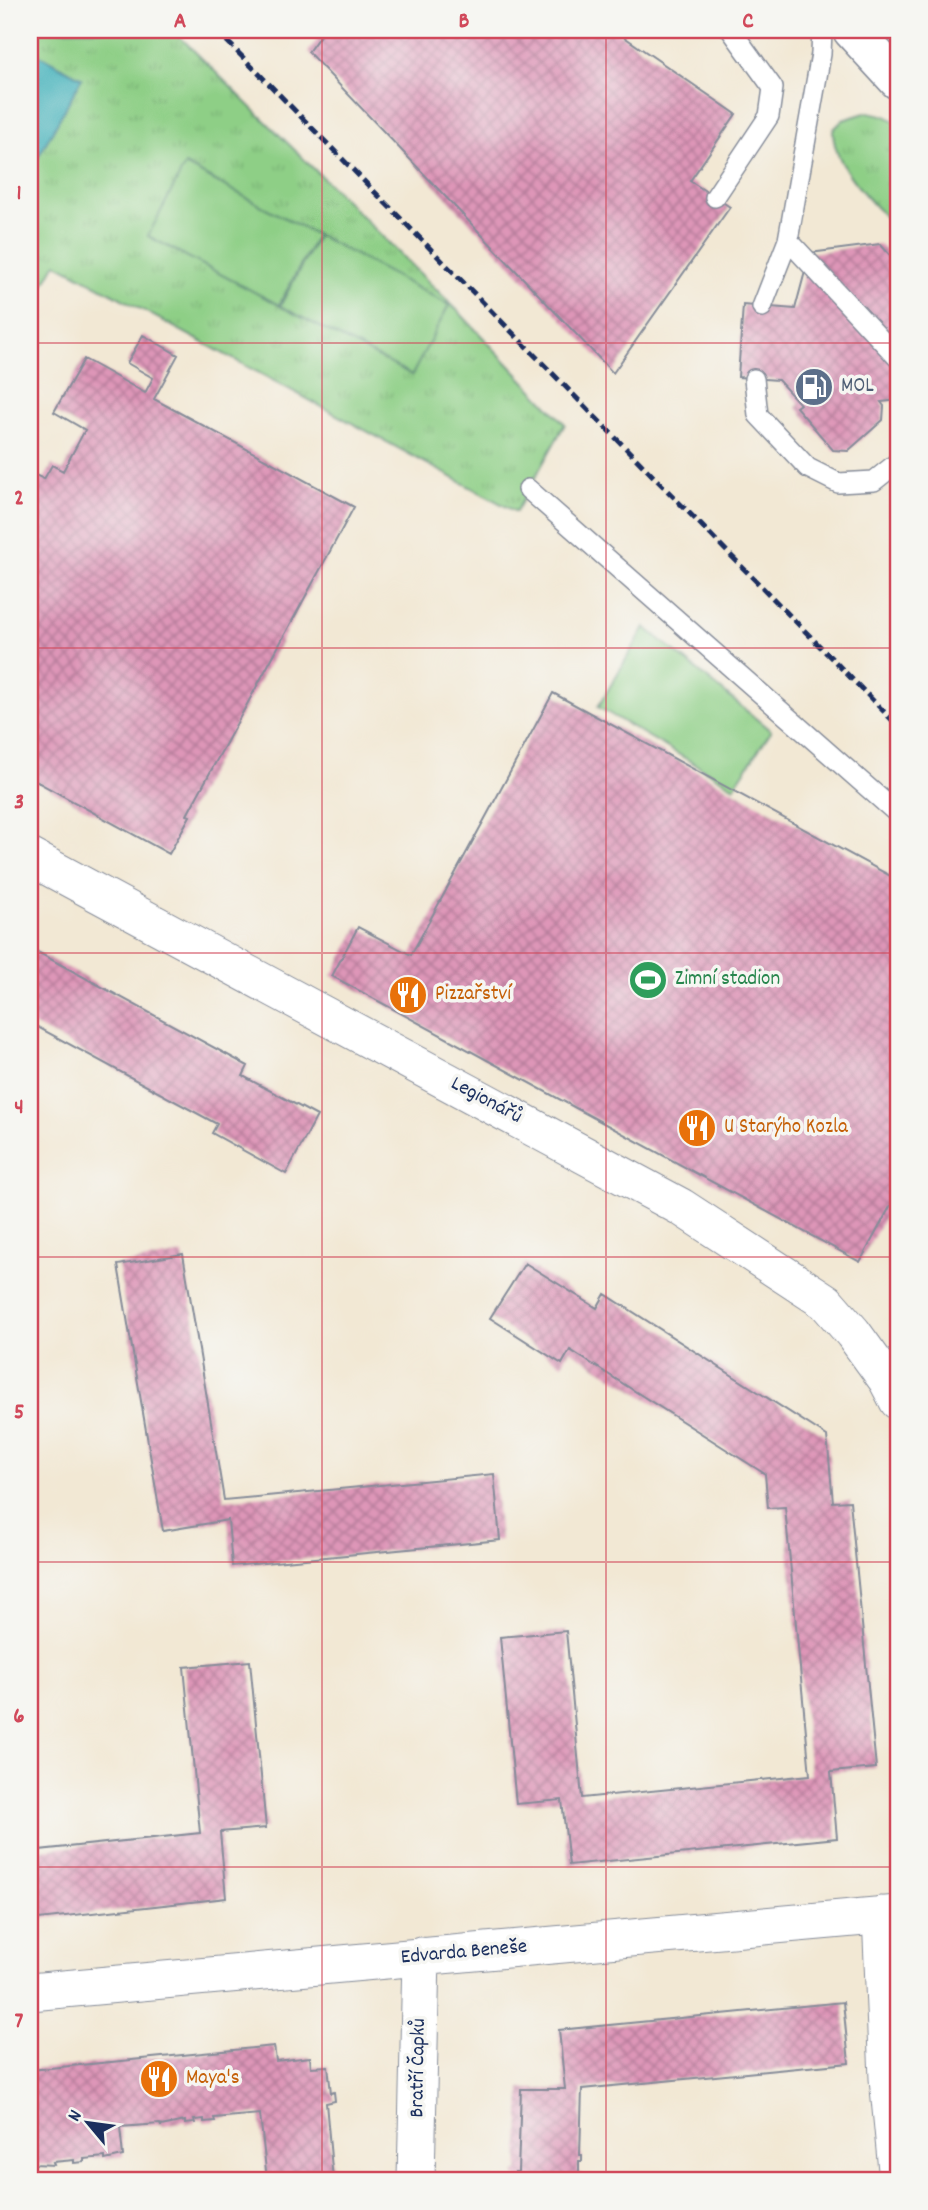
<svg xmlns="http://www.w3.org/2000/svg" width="928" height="2210" font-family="Dekko,sans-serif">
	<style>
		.grass { fill: url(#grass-tufts); stroke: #547f72; stroke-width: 2 }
		.pitch { fill: #8ecf86; stroke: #547f72; stroke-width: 2 }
		.water { fill: #40b0ba; stroke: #2e708c; stroke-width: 2 }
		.building { fill: url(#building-cross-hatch) }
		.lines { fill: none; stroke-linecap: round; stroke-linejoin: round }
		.service-casing { stroke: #868c99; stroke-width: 22 }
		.minor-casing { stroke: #868c99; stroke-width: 39 }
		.tertiary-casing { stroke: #868c99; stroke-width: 41 }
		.service { stroke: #fff; stroke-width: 19 }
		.minor { stroke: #fff; stroke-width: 37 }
		.tertiary { stroke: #fff; stroke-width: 38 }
		.rail { stroke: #1b2f5e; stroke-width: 5; stroke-dasharray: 10 5; stroke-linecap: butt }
		.grid { fill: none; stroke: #d1495b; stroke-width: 2; stroke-opacity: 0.55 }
		.labels { text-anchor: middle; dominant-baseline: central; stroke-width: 7; stroke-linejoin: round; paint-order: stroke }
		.service-label { font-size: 21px; fill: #4e5e75; stroke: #f6f6f2; text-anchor: start }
		.leisure-label { font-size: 21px; fill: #27864d; stroke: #f6f6f2; text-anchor: start }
		.food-label { font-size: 21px; fill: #c56008; stroke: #f6f6f2; text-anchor: start }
		.street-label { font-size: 21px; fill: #1b2f5e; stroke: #f6f6f2 }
		.neatline { fill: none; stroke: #d1495b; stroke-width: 2.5 }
		.grid-label { font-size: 23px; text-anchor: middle; font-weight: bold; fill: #d1495b }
	</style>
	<defs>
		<pattern id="grass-tufts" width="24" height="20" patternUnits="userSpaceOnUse" patternTransform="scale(1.75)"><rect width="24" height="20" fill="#8ecf86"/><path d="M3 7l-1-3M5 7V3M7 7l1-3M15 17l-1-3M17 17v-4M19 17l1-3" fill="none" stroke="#7ab276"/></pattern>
		<pattern id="building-cross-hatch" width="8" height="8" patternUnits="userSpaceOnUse" patternTransform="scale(1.75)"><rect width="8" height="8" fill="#de96b8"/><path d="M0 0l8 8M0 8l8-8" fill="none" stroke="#b37b99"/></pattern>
	</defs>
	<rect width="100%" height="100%" fill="#f6f6f2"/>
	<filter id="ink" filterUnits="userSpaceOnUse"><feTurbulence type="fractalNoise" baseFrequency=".0143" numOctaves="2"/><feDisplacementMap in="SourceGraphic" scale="14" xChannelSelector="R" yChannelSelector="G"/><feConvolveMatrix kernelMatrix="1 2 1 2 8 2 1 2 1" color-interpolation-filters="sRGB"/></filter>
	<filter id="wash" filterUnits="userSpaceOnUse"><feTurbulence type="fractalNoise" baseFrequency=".00686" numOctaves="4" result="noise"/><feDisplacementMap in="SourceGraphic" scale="28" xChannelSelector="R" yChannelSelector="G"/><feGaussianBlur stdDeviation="1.57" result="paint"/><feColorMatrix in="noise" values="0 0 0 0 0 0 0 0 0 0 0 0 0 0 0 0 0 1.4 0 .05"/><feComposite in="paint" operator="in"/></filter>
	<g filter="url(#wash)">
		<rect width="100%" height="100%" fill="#f2e8d4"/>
		<!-- grass -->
		<path class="grass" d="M30,30H173L459,312L565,424L516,512L56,263L30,309Z
			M868,112C880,114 890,116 898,125V231C874,203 833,169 833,130L843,120Z"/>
		<!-- pitch -->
		<path class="pitch" d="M185,165L317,235L279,305L148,236Z
			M318,235L449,305L412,375L280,306Z
			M645,627L771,731L734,787L598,707Z"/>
		<!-- water -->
		<path class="water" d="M30,50L82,78L30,172Z"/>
		<g id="blocks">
			<!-- building -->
			<path class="building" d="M324,30H614L736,114L690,181L730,207L613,373L308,52Z
				M880,244L898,264V400L881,402L884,406L883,420L848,451L833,450L796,407L800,404L778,380L738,377L743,305L795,309L810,253Z
				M143,335L178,355L154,399L354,507L187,815L190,816L169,854L30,778V485L35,475L44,479L52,465L63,471L85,430L54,412L84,359L145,393L153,378L127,363Z
				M553,693L898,880V1192L860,1262L332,976L358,927L411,955Z
				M30,948L248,1066L243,1076L317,1116L286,1174L212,1133L217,1124L30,1023Z
				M183,1254L224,1500L494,1474L500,1540L232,1566L228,1520L163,1531L118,1265Z
				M525,1263L597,1308L605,1294L827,1436L833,1502L850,1501L876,1768L831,1772L837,1838L569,1865L562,1800L516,1804L500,1637L566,1631L582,1798L810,1775L785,1507L768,1508L765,1474L570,1350L562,1364L490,1318Z
				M250,1661L266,1828L220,1832L226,1898L30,1920V1851L200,1833L184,1667Z
				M843,2002L849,2063L582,2089L580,2155H582V2161H579V2174H582L581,2180H518V2177H515V2172H518L521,2089H565L559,2030Z
				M274,2046L276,2061L310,2057L311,2067L328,2066L331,2093L334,2092L335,2101L326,2103L333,2180H267L260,2114L214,2118L215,2121L204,2122V2119L194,2120L195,2123L185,2124V2121L161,2126L160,2124L120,2127L123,2156L105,2160V2157L84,2159V2162L74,2163V2160L53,2162L54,2165L35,2164L32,2135L30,2136V2070Z"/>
		</g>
	</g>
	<g filter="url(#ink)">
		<use href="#blocks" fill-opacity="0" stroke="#868c99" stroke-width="2"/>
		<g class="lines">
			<defs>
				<path id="service" d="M822,30L821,54L788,240L898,358
					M715,197L769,116L773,88L731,30
					M762,307L788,240
					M754,379L758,415L808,468L838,483L874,481L898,462
					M528,489L898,814"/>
				<path id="minor" d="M30,857L681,1207L826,1302L853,1333L887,1380L898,1401
					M881,1915L888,2078L898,2180
					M30,1992L898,1914
					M416,2180L421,1956"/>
				<path id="tertiary" d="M852,30L898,80"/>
			</defs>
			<!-- service casing -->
			<use href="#service" class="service-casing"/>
			<!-- minor casing -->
			<use href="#minor" class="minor-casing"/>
			<!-- tertiary casing -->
			<use href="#tertiary" class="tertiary-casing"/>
			<!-- service -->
			<use href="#service" class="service"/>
			<!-- minor -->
			<use href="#minor" class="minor"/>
			<!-- tertiary -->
			<use href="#tertiary" class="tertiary"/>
			<!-- rail -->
			<path class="rail" d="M216,30L898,726"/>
		</g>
	</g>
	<!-- grid -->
	<path class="grid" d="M322,30V2180M606,30V2180M30,343H898M30,648H898M30,953H898M30,1257H898M30,1562H898M30,1867H898"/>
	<!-- icons -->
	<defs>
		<symbol id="fuel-disc" viewBox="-11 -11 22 22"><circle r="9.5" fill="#5c6f8a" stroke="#f6f6f2"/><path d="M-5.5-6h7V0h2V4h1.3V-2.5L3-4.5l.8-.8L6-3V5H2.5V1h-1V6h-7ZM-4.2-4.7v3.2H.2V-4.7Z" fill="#fff"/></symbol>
		<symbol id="stadium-disc" viewBox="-11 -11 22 22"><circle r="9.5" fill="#2e9e5b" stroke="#f6f6f2"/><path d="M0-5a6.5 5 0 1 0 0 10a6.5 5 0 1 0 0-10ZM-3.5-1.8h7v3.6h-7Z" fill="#fff"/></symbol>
		<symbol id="restaurant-disc" viewBox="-11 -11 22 22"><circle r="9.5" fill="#e8710a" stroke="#f6f6f2"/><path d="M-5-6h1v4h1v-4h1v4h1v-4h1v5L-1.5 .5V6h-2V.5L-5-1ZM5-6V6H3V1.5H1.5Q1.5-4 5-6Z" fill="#fff"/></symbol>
	</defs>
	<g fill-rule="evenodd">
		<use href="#fuel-disc" x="792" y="365" width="44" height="44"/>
		<use href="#stadium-disc" x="626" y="958" width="44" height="44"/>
		<use href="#restaurant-disc" x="386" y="973" width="44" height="44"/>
		<use href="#restaurant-disc" x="675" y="1106" width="44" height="44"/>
		<use href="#restaurant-disc" x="137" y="2057" width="44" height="44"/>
	</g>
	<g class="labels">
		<!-- service labels -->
		<g class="service-label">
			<text x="841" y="387">MOL</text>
		</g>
		<!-- leisure labels -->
		<g class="leisure-label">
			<text x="675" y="980">Zimní stadion</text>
		</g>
		<!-- food labels -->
		<g class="food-label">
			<text x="435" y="995">Pizzařství</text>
			<text x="724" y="1128">U Starýho Kozla</text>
			<text x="186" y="2079">Maya's</text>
		</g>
		<!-- street labels -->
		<g class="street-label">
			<text transform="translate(486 1101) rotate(28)">Legionářů</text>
			<text transform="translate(464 1953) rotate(-5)">Edvarda Beneše</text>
			<text transform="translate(419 2068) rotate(-89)">Bratří Čapků</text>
		</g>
	</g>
	<!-- margin -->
	<rect width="928" height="2210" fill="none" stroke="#f6f6f2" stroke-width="77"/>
	<!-- north arrow -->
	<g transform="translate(88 2123) rotate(299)" stroke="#f6f6f2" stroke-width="5" paint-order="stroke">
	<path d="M0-5L12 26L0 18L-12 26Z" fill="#1b2f5e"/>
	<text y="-10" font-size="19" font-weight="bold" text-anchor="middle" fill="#1b2f5e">N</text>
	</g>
	<rect x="38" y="38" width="852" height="2134" class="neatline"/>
	<g class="grid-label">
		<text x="180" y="27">A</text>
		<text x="464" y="27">B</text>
		<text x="748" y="27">C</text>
		<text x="19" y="199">1</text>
		<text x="19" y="504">2</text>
		<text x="19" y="808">3</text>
		<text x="19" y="1113">4</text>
		<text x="19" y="1418">5</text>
		<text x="19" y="1722">6</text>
		<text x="19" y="2027">7</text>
	</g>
</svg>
